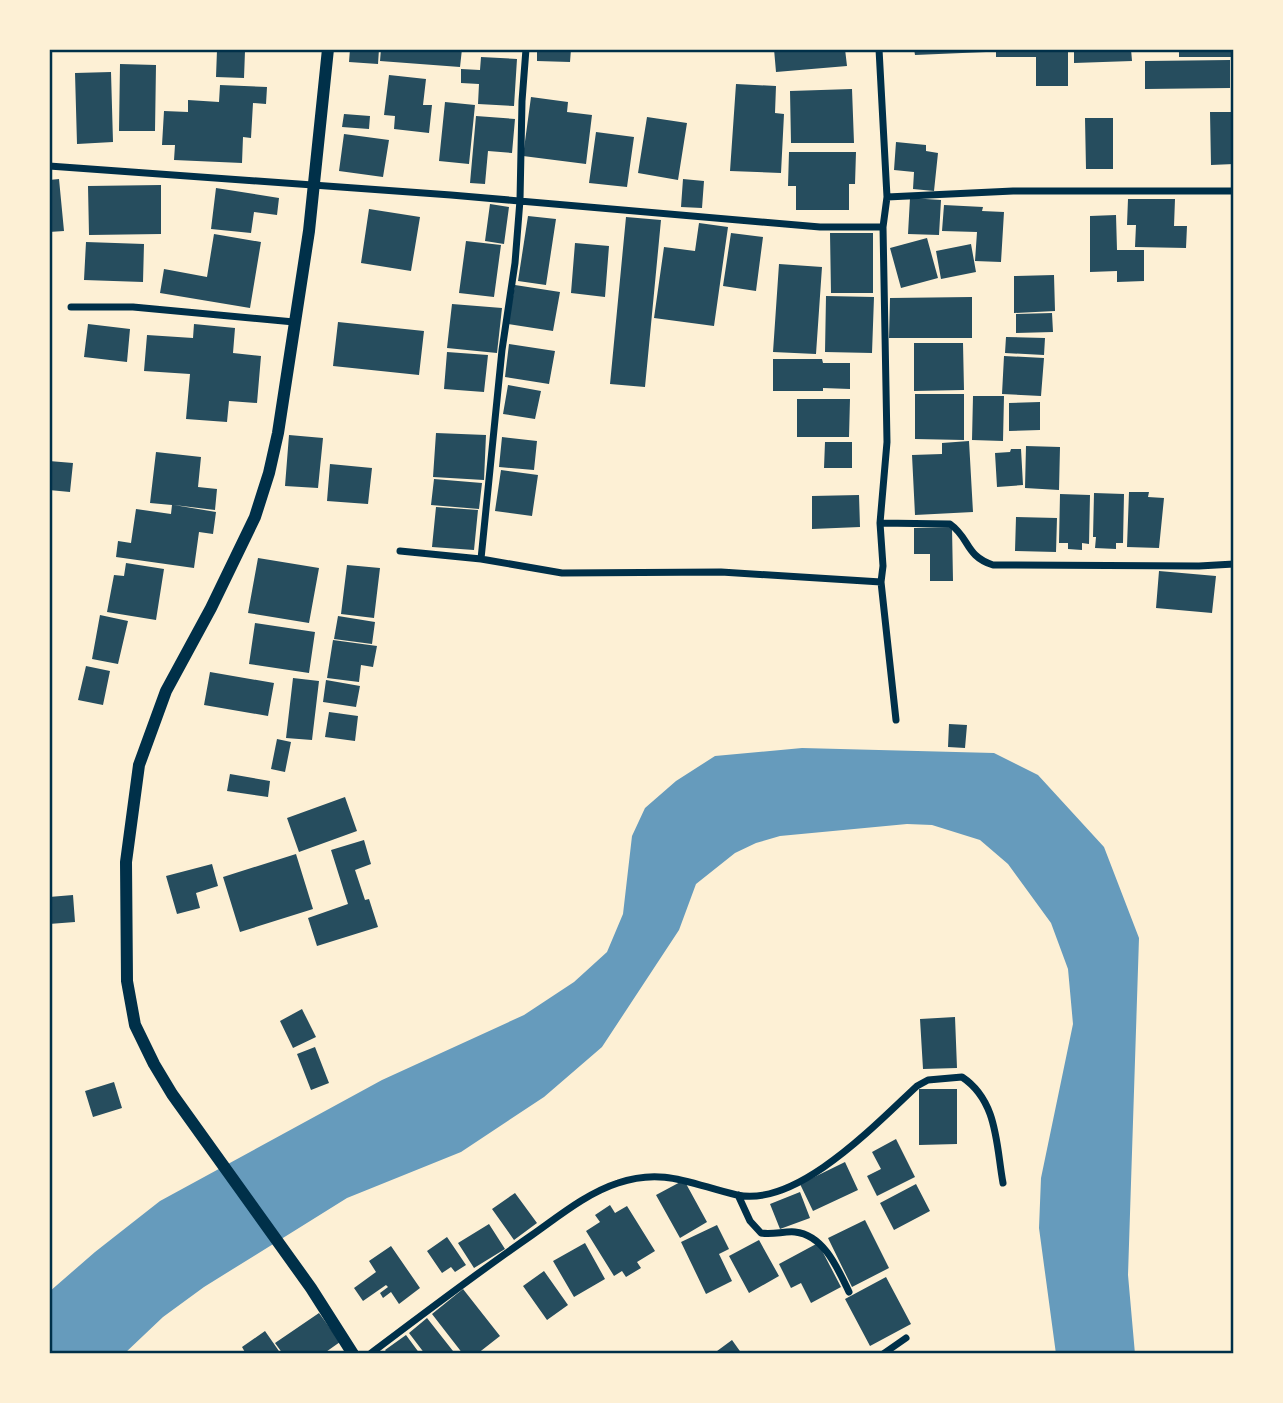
<svg xmlns="http://www.w3.org/2000/svg" width="1283" height="1403" font-family="'Noto Sans',sans-serif">
	<style>
		.water { fill: #669bbc }
		.building { fill: #264d5e }
		.lines { fill: none; stroke-linecap: round; stroke-linejoin: round }
		.minor { stroke: #003049; stroke-width: 7 }
		.tertiary { stroke: #003049; stroke-width: 12 }
		.neatline { fill: none; stroke: #003049; stroke-width: 2.5 }
	</style>
	<rect width="100%" height="100%" fill="#fdf0d5"/>
	<!-- water -->
	<path class="water" d="M802,748L994,753L1038,775L1104,847L1139,938L1128,1275L1135,1354H1056L1039,1228L1041,1178L1073,1024L1068,969L1051,923L1008,864L980,840L932,825L907,824L780,836L756,843L735,853L696,884L679,930L602,1047L544,1097L461,1152L347,1198L204,1287L163,1317L124,1354H49V1292L95,1252L160,1201L382,1080L524,1015L574,982L607,952L623,914L632,836L645,808L676,781L715,756Z"/>
	<!-- building -->
	<path class="building" d="M350,49H379L378,64L349,62Z
		M381,49H462L460,67L380,61Z
		M537,49H571L570,62L537,61Z
		M774,49H845L847,66L776,72Z
		M914,49H986V52L915,55Z
		M996,49H1068V86H1036V57H996Z
		M1074,49H1131L1132,61L1074,63Z
		M1179,49H1234V57H1179Z
		M217,50L245,51L244,78L216,77Z
		M481,57L517,59L514,106L478,104L479,84L461,83V69L480,70Z
		M1230,60V88L1145,89V61Z
		M120,64L156,65L155,131H119Z
		M111,72L113,142L77,144L75,73Z
		M389,75L426,79L423,105H432L429,133L394,129L395,116L384,115Z
		M736,84L776,86L775,113L784,114L781,173L730,171Z
		M220,85L267,87L266,104L253,103L251,138L243,137L242,163L174,160L175,145H162L164,111L188,112V100L219,102Z
		M852,89L854,143H791L790,91Z
		M531,97L568,102L567,112L592,115L586,164L523,156Z
		M445,102L475,105L469,164L439,161Z
		M1210,112H1234V164L1211,165Z
		M344,114L370,116L369,129L342,127Z
		M476,116L515,119L512,153L488,151L485,184L470,183Z
		M647,117L687,123L678,180L638,173Z
		M1085,118H1113V169H1086Z
		M596,132L634,137L627,187L589,183Z
		M344,134L389,140L383,177L339,171Z
		M896,142L926,145V151L938,153L934,191L913,189L914,172L894,170Z
		M789,152H856L855,184H849V210H796V186H788Z
		M59,179L64,231L49,232V180Z
		M683,179L704,181L702,208L681,207Z
		M161,185V234L89,235L88,186Z
		M216,188L279,198L277,215L254,212L251,233L211,229Z
		M910,198L941,200L939,235L908,234Z
		M1128,199H1175L1174,226H1187L1186,248L1135,247L1136,225H1127Z
		M490,204L509,207L504,244L485,241Z
		M944,205L983,207L982,211L1004,212L1001,262L975,261L977,232L942,231Z
		M369,209L420,217L411,271L361,263Z
		M1116,215L1117,250H1144V281L1117,282V271L1090,272V216Z
		M528,216L556,219L546,285L518,281Z
		M626,217L661,220L645,387L610,384Z
		M699,223L728,227L714,326L654,318L664,247L695,251Z
		M731,233L763,237L756,291L723,286Z
		M830,233H873V293H831Z
		M214,234L261,242L250,308L160,293L164,269L207,277Z
		M927,238L938,278L901,288L890,248Z
		M466,241L501,245L494,297L459,293Z
		M86,242L144,244L143,282L84,280Z
		M575,243L609,246L605,297L571,293Z
		M971,244L976,272L941,279L936,251Z
		M779,264L822,267L816,354L773,352Z
		M1054,275L1055,311L1014,313V276Z
		M515,285L560,292L553,331L508,324Z
		M826,296L874,297L872,353L825,352Z
		M972,297V338H889L890,298Z
		M452,304L502,308L497,353L447,348Z
		M1052,313L1053,332L1016,333V314Z
		M338,322L424,331L419,375L333,366Z
		M88,324L130,329L127,362L84,357Z
		M194,324L235,328L233,353L261,356L257,403L229,401L227,422L186,419L190,374L144,371L147,335L193,338Z
		M1006,337L1045,338L1044,355L1005,353Z
		M914,343H963L964,390L914,391Z
		M509,344L555,351L549,384L505,377Z
		M447,352L488,355L484,392L444,389Z
		M1004,356L1044,358L1041,396L1002,394Z
		M773,359H822L823,363H850V389L823,388V391H773Z
		M508,385L541,391L535,419L503,414Z
		M915,394H964V440L915,439Z
		M973,396H1004L1003,441L972,440Z
		M797,399H850L849,437H797Z
		M1040,402V430L1009,431V403Z
		M436,433L486,435L484,480L433,477Z
		M289,435L323,438L318,488L285,486Z
		M502,437L537,441L534,470L499,467Z
		M969,441L973,512L915,515L912,455L942,454V443Z
		M825,442H852V468H824Z
		M1026,446L1060,447L1059,490L1025,488Z
		M1011,449H1021L1023,485L997,487L995,453L1010,452Z
		M156,452L201,457L198,487L217,489L215,510L174,505L216,512L213,534L199,532L194,568L116,557L118,541L131,543L136,509L171,514L172,505L150,503Z
		M49,461L73,463L70,492L49,490Z
		M330,464L372,468L368,504L327,501Z
		M501,470L538,475L532,516L495,511Z
		M434,479L482,483L479,509L431,505Z
		M1129,492H1149L1148,497L1164,498L1159,548L1127,547Z
		M1094,493L1124,494L1123,543H1116V549L1095,548L1096,537H1093Z
		M1060,494L1090,495L1089,544L1082,543V550L1068,549V543H1059Z
		M859,495L860,527L812,529V496Z
		M436,507L478,510L474,550L432,547Z
		M1016,517L1057,518L1056,552L1015,551Z
		M952,527L953,581H930V554H914V528Z
		M258,558L319,568L309,623L248,613Z
		M126,563L164,569L156,620L107,612L114,575L124,576Z
		M347,565L380,568L374,618L341,614Z
		M1159,571L1216,576L1212,613L1156,608Z
		M100,615L128,621L118,664L92,659Z
		M338,616L375,622L372,644L334,639Z
		M255,623L315,632L309,673L249,664Z
		M333,640L377,646L373,667L361,665L359,682L327,678Z
		M86,666L110,671L103,705L78,700Z
		M210,672L274,683L268,716L204,705Z
		M293,678L319,681L312,740L286,738Z
		M326,680L360,686L356,707L323,702Z
		M329,712L358,716L355,741L325,737Z
		M949,724L967,725L965,748L948,747Z
		M277,739L291,742L285,772L271,769Z
		M230,774L270,781L268,797L227,791Z
		M345,797L357,831L299,852L287,818Z
		M364,840L371,864L355,870L365,900L369,899L378,927L317,946L308,918L348,904L331,850Z
		M296,854L313,909L240,932L223,877Z
		M212,864L218,886L196,893L200,908L177,914L166,876Z
		M73,895L75,922L49,924V897Z
		M302,1009L316,1037L293,1048L280,1021Z
		M955,1017L957,1068L923,1069L920,1019Z
		M315,1047L329,1083L311,1090L297,1054Z
		M114,1082L122,1108L93,1117L85,1091Z
		M919,1089H957V1144L919,1145Z
		M896,1139L915,1177L877,1196L867,1176L881,1169L872,1152Z
		M845,1162L858,1190L813,1211L800,1184Z
		M684,1180L707,1222L680,1238L656,1195Z
		M916,1184L930,1211L894,1230L880,1203Z
		M800,1192L810,1218L780,1229L770,1204Z
		M515,1193L537,1223L514,1240L492,1209Z
		M610,1205L615,1213L627,1206L655,1251L637,1262L641,1268L626,1277L622,1271L614,1276L586,1231L600,1222L595,1215Z
		M865,1220L889,1268L852,1287L828,1238Z
		M489,1224L505,1249L474,1268L458,1243Z
		M717,1225L729,1249L719,1254L732,1281L706,1294L681,1242Z
		M447,1237L466,1265L455,1272L451,1267L442,1273L427,1251Z
		M759,1240L779,1276L749,1293L729,1256Z
		M585,1243L605,1279L574,1297L553,1261Z
		M818,1243L841,1287L811,1303L801,1283L791,1288L779,1264Z
		M391,1246L420,1288L399,1304L391,1292L383,1298L380,1293L388,1287L386,1285L363,1301L354,1288L376,1272L369,1261Z
		M544,1271L568,1305L547,1320L523,1286Z
		M886,1277L911,1324L870,1346L845,1299Z
		M463,1289L500,1336L477,1354H463L432,1314Z
		M319,1313L340,1342L323,1354H283L275,1343Z
		M427,1318L453,1351L449,1354H425L409,1333Z
		M265,1331L281,1354H246L242,1347Z
		M406,1335L420,1354H388L385,1350Z
		M732,1340L742,1354H713Z"/>
	<g class="lines">
		<!-- minor -->
		<path class="minor" d="M879,49L887,197L883,227L887,442L880,523L883,566L881,582L896,720
			M49,166L451,195L820,227H883
			M887,197L1013,191H1234
			M71,307H133L294,322
			M880,523L950,524C970,538 965,556 993,565L1199,566L1234,564
			M400,551L481,559L562,573L721,572L881,582
			M481,559L502,350L515,263L520,200L522,101L526,49
			M738,1195L750,1221L761,1233C773,1235 784,1231 795,1232C824,1235 838,1269 849,1292
			M370,1354C423,1314 477,1273 532,1235C559,1216 587,1193 618,1183C664,1167 693,1185 737,1195C797,1208 876,1124 917,1086L928,1080L962,1077C998,1101 996,1145 1003,1183
			M883,1354L906,1338"/>
		<!-- tertiary -->
		<path class="tertiary" d="M328,49L309,231L278,433L269,473L255,517L211,608L166,691L139,765L126,862L127,981L135,1025L154,1064L172,1094L311,1288L353,1354"/>
	</g>
	<!-- border -->
	<rect width="1283" height="1403" fill="none" stroke="#fdf0d5" stroke-width="102"/>
	<rect x="51" y="51" width="1181" height="1301" class="neatline"/>
</svg>
